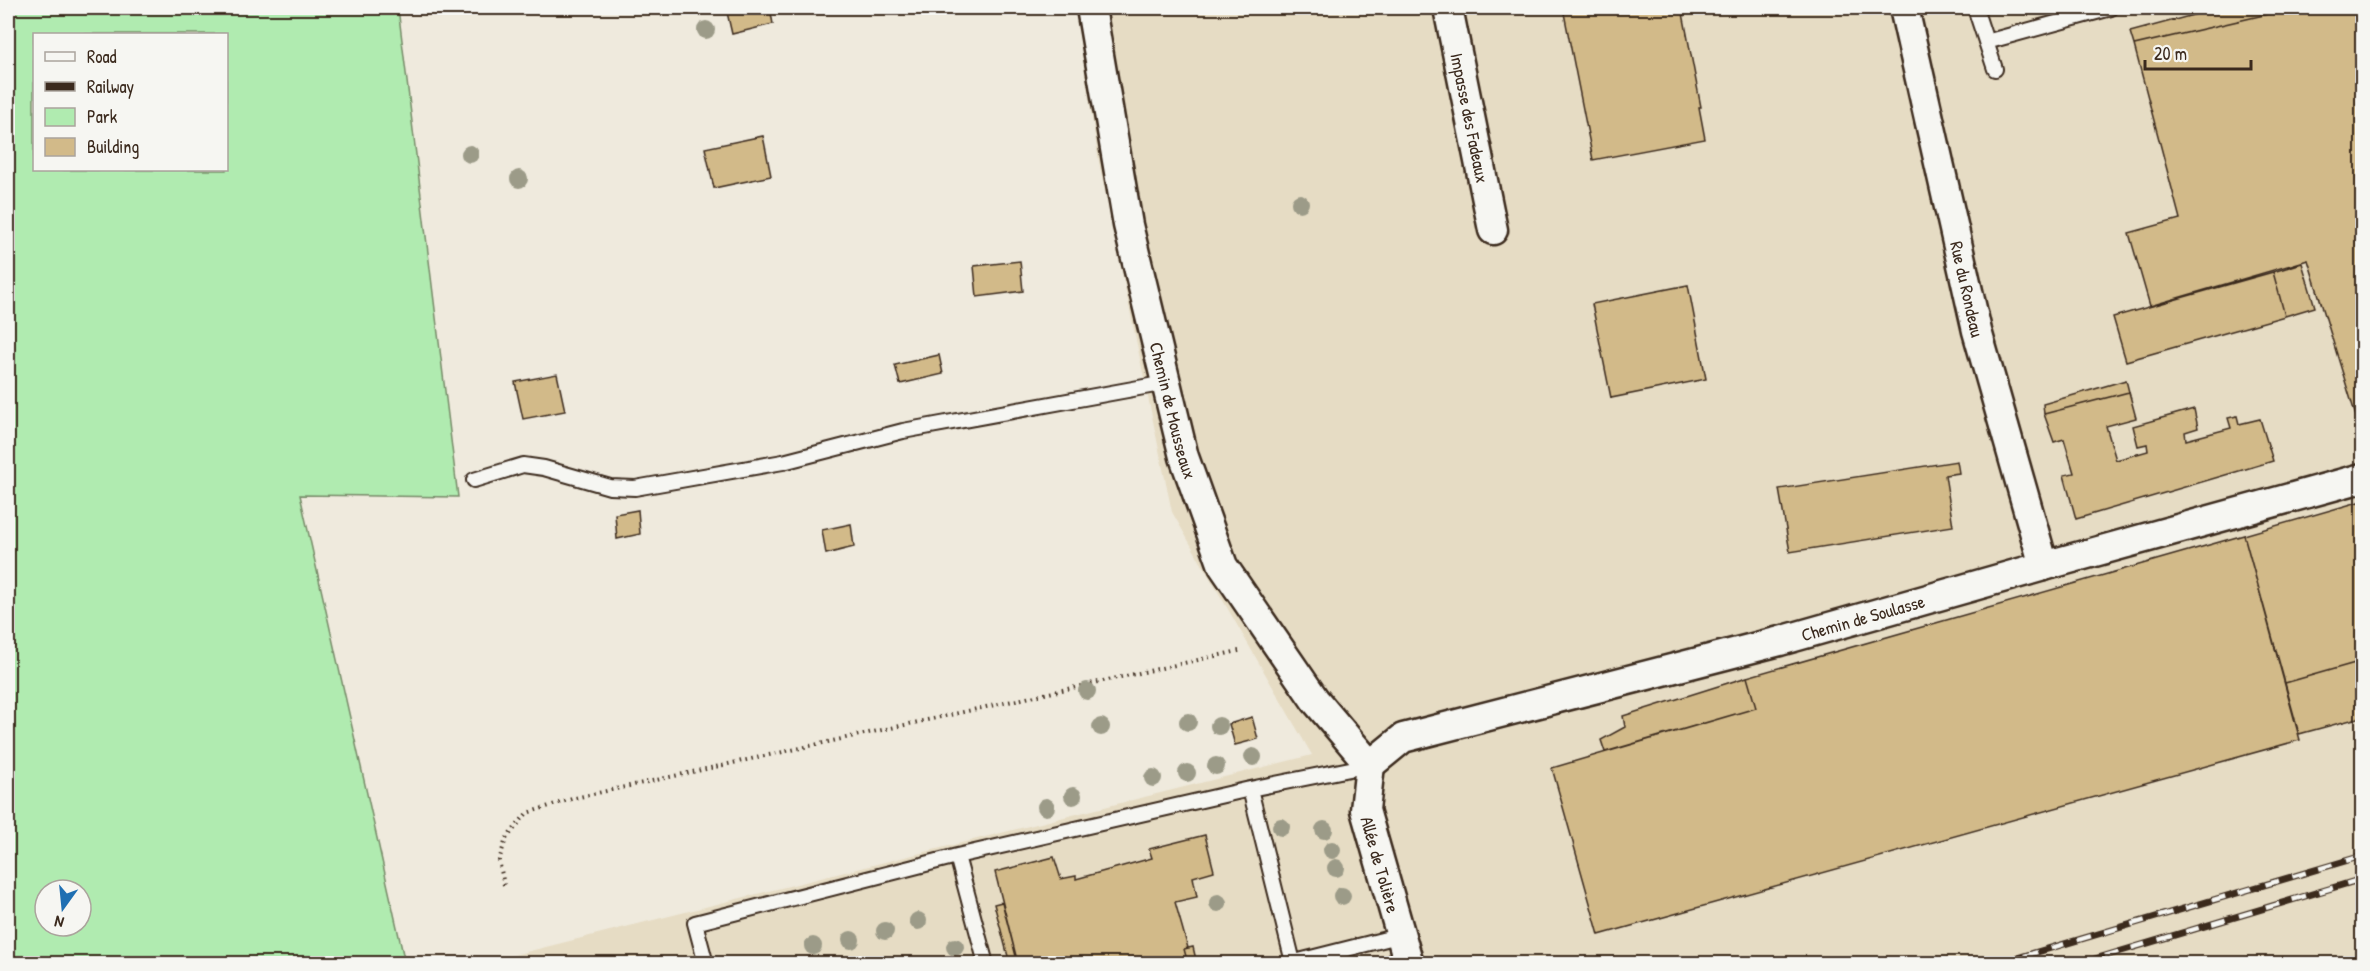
<svg xmlns="http://www.w3.org/2000/svg" width="2370" height="971" viewBox="0 0 2370 971" font-family="'Patrick Hand',sans-serif">
  <rect width="100%" height="100%" fill="#efeadd"/>
  <filter id="ink" filterUnits="userSpaceOnUse"><feTurbulence type="fractalNoise" baseFrequency=".0167" numOctaves="2"/><feDisplacementMap in="SourceGraphic" scale="12" xChannelSelector="R" yChannelSelector="G"/><feConvolveMatrix kernelMatrix="1 2 1 2 8 2 1 2 1" color-interpolation-filters="sRGB"/></filter>
  <g filter="url(#ink)">
    <path fill="#e6dcc4" d="M1075,8H2362V963L478,964L1312,755L1172,512L1099,162Z"/>
    <path fill="#b0ebb0" stroke="#768a67" stroke-width="1.5" fill-rule="evenodd" d="M8,8H398L458,497L300,495L405,963H8ZM34,34H226V170H34ZM45,890H81V926H45Z"/>
    <path fill="#d2ba89" stroke="#3b2a1e" stroke-width="1.5" d="M726,8H770L773,24L732,34Z
      M1563,8H1682L1701,107H1699L1705,139L1593,160Z
      M2056,8H2077L2057,12Z
      M2219,8H2294L2134,45L2130,32Z
      M2294,8H2362V436L2308,260L2150,306L2129,233L2180,219L2134,45Z
      M763,136L771,176L714,188L705,148Z
      M1020,261L1023,291L977,297L974,266Z
      M2302,263L2315,307L2285,316L2273,272Z
      M2273,272L2285,316L2126,361L2113,317Z
      M1688,285L1706,379L1611,398L1592,304Z
      M939,355L943,374L900,384L895,365Z
      M557,374L565,411L523,419L515,382Z
      M2126,380L2129,392L2044,414L2043,404Z
      M2129,392L2136,418L2106,426L2116,460L2148,451L2147,444L2138,446L2133,426L2194,409L2198,428L2185,432L2186,440L2231,428L2228,418L2237,416L2239,424L2260,419L2273,461L2076,519L2064,475L2074,473L2064,439L2054,442L2044,414Z
      M1957,461L1959,473L1945,475L1953,526L1790,552L1779,489Z
      M2362,501V661L2285,683L2244,535Z
      M638,510L640,534L617,539L615,514Z
      M851,524L854,547L826,554L822,530Z
      M2244,535L2300,740L1599,935L1552,768L1756,708L1747,677Z
      M2362,661V717L2299,734L2285,683Z
      M1747,677L1756,708L1605,752L1601,740L1625,727L1623,716Z
      M1252,717L1258,739L1235,745L1229,724Z
      M1205,835L1214,871L1193,877L1197,897L1175,902L1188,948L1184,949L1188,964H1018L995,872L1054,857L1061,879L1076,876V879L1152,858L1149,849Z
      M1002,902L1018,964H1010L994,904Z
      M1193,947L1197,964H1188L1184,949Z"/>
    <g fill="none" stroke-linecap="round" stroke-linejoin="round">
      <g stroke="#3b2a1e" stroke-width="18">
        <path id="service" d="M1975,8L1995,69
          M1986,42L2111,8
          M474,480L523,465L544,468L610,487L635,488L783,462L903,431L1166,383
          M1293,962L1250,789L1370,765
          M706,964L695,923L957,856
          M986,964L957,856L1250,789
          M1287,964L1402,935"/>
      </g>
      <g stroke="#3b2a1e" stroke-width="33">
        <g id="minor">
          <path id="s1" d="M1091,8L1128,225L1184,457L1223,566L1315,700L1370,765"/>
          <path id="s2" d="M1448,8L1493,230"/>
          <path id="s3" d="M1904,8L1977,331L2044,566"/>
          <path id="s4" d="M1370,765L1403,738L1780,641L2044,566L2362,478"/>
          <path id="s5" d="M1370,765L1365,810L1409,964"/>
        </g>
      </g>
      <path stroke="#3b2a1e" stroke-width="4" stroke-dasharray="1.5 4.5" stroke-linecap="butt" d="M504,885L499,860L506,839L527,813L575,798L1243,650"/>
      <use href="#service" stroke="#f6f6f2" stroke-width="14"/>
      <use href="#minor" stroke="#f6f6f2" stroke-width="28"/>
      <g stroke="#3b2a1e" stroke-width="7">
        <path id="rail" d="M1997,964L2362,856
          M2078,964L2362,879"/>
      </g>
      <use href="#rail" stroke="#f6f6f2" stroke-width="4.5" stroke-dasharray="14" stroke-linecap="butt"/>
    </g>
    <g fill="#9c9b88">
      <circle cx="706" cy="30" r="9"/>
      <circle cx="470" cy="154" r="9"/>
      <circle cx="519" cy="179" r="9"/>
      <circle cx="1300" cy="203" r="9"/>
      <circle cx="1087" cy="691" r="9"/>
      <circle cx="1188" cy="722" r="9"/>
      <circle cx="1219" cy="726" r="9"/>
      <circle cx="1101" cy="727" r="9"/>
      <circle cx="1253" cy="757" r="9"/>
      <circle cx="1216" cy="766" r="9"/>
      <circle cx="1187" cy="773" r="9"/>
      <circle cx="1153" cy="778" r="9"/>
      <circle cx="1073" cy="796" r="9"/>
      <circle cx="1046" cy="807" r="9"/>
      <circle cx="1281" cy="827" r="9"/>
      <circle cx="1324" cy="830" r="9"/>
      <circle cx="1332" cy="850" r="9"/>
      <circle cx="1336" cy="868" r="9"/>
      <circle cx="1342" cy="896" r="9"/>
      <circle cx="1218" cy="903" r="9"/>
      <circle cx="918" cy="921" r="9"/>
      <circle cx="885" cy="931" r="9"/>
      <circle cx="851" cy="940" r="9"/>
      <circle cx="813" cy="946" r="9"/>
      <circle cx="955" cy="947" r="9"/>
    </g>
  </g>
  <g text-anchor="middle" dominant-baseline="central" stroke-width="6" stroke-linejoin="round" paint-order="stroke">
    <g font-size="18" fill="#3b2a1e" stroke="#f6f6f2">
      <text stroke="none"><textPath href="#s2" startOffset="112">Impasse des Fadeaux</textPath></text>
      <text stroke="none"><textPath href="#s3" startOffset="288">Rue du Rondeau</textPath></text>
      <text stroke="none"><textPath href="#s1" startOffset="411">Chemin de Mousseaux</textPath></text>
      <text stroke="none"><textPath href="#s4" startOffset="518">Chemin de Soulasse</textPath></text>
      <text stroke="none"><textPath href="#s5" startOffset="102">Allée de Tolière</textPath></text>
    </g>
  </g>
  <rect width="2370" height="971" fill="none" stroke="#f6f6f2" stroke-width="30"/>
  <rect x="15" y="15" width="2340" height="941" fill="none" stroke="#3b2a1e" stroke-width="2" filter="url(#ink)"/>
  <rect x="33" y="33" width="195" height="138" fill="#f6f6f2" stroke="#aba49d" stroke-width="1.5"/>
  <rect x="45" y="52" width="30" height="9" fill="#f6f6f2" stroke="#aba49d" stroke-width="1.5"/>
  <text x="87" y="63" font-size="18" fill="#3b2a1e">Road</text>
  <rect x="45" y="82" width="30" height="9" fill="#3b2a1e" stroke="#aba49d" stroke-width="1.5"/>
  <text x="87" y="93" font-size="18" fill="#3b2a1e">Railway</text>
  <rect x="45" y="108" width="30" height="18" fill="#b0ebb0" stroke="#aba49d" stroke-width="1.5"/>
  <text x="87" y="123" font-size="18" fill="#3b2a1e">Park</text>
  <rect x="45" y="138" width="30" height="18" fill="#d2ba89" stroke="#aba49d" stroke-width="1.5"/>
  <text x="87" y="153" font-size="18" fill="#3b2a1e">Building</text>
  <g transform="translate(63 908) rotate(195)"><circle r="28" fill="#f6f6f2" stroke="#aba49d" stroke-width="1.5"/>
  <path d="M0-4.5L10 22L0 15L-10 22Z" fill="#1f6fb2"/>
  <text y="-9" font-size="16" font-weight="bold" text-anchor="middle" fill="#3b2a1e">N</text>
  </g>
  <path d="M2145 60v9h106v-9" fill="none" stroke="#3b2a1e" stroke-width="3"/>
  <text x="2154" y="60" font-size="18" fill="#3b2a1e" stroke="#f6f6f2" stroke-width="4.5" paint-order="stroke">20 m</text>
</svg>
